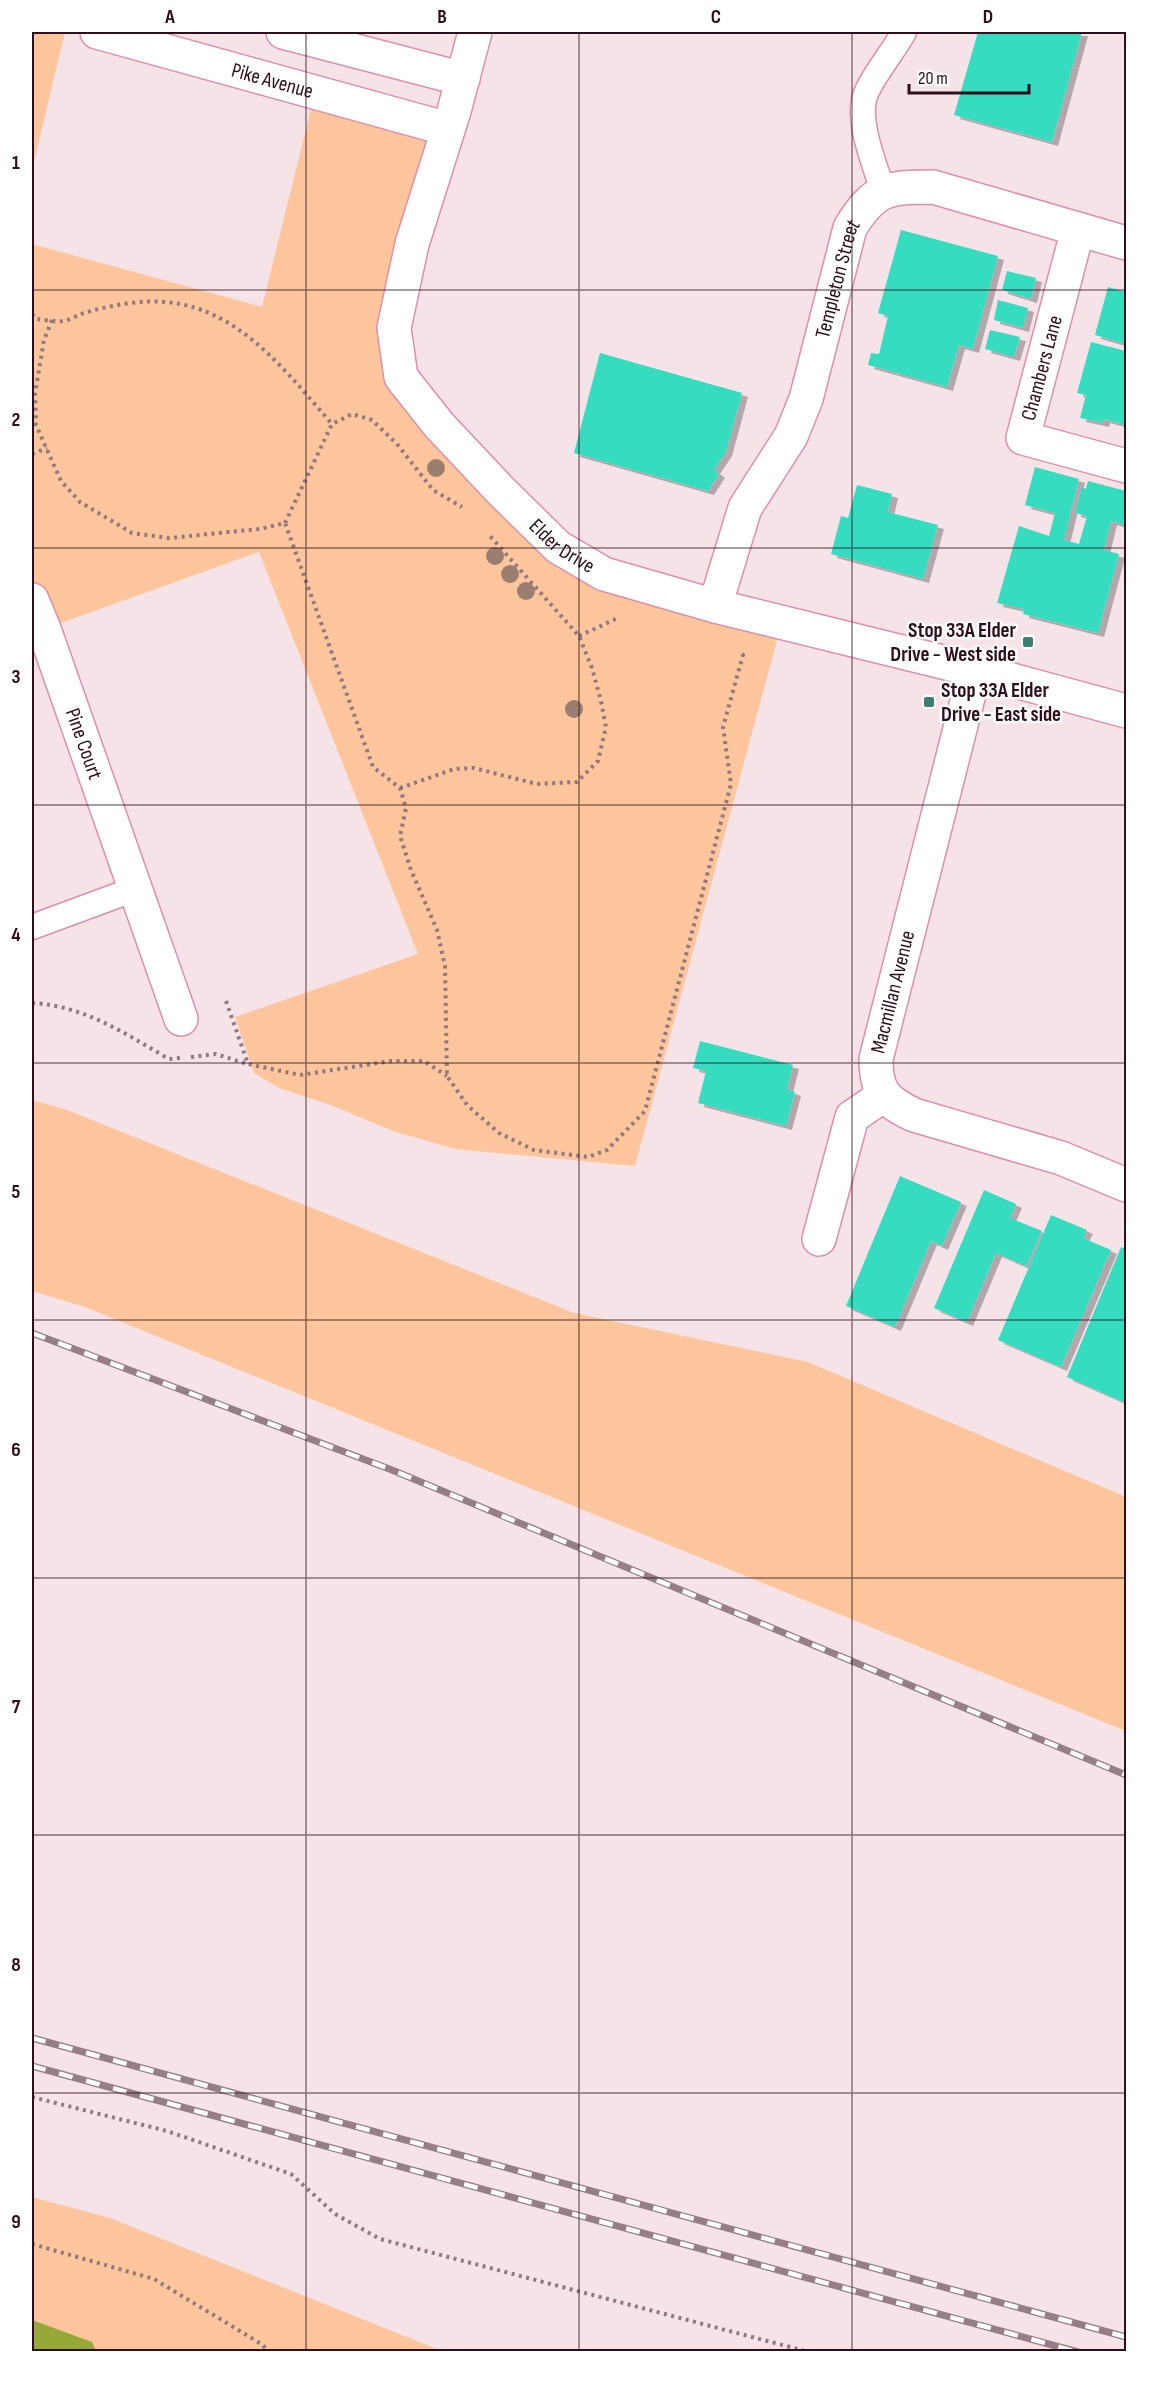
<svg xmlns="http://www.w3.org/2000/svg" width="1158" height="2383" viewBox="0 0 1158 2383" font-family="'Sofia Sans Condensed',sans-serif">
  <defs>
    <filter id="shadow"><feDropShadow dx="6" dy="4" stdDeviation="0" flood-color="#0004"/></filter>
  </defs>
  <rect width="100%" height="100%" fill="#f5e3e8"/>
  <path fill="#fdc59b" d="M32,32H65L32,170Z
    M315,93L448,129L401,377L558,547L782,622L635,1166L455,1149L393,1131L333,1106L279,1088L254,1073L235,1017L418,954L259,552L44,629L32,600V244L262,307Z
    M32,1100L67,1110L574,1313L808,1362L1126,1497V1731L85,1307L32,1291Z
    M32,2197L110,2218L442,2351H32Z"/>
  <path fill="#96a838" d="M32,2320L92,2342L96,2351H32Z"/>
  <path fill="#35dcc0" filter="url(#shadow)" d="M978,32H1082L1052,142L954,115Z
    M901,230L998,256L973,349L959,345L947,387L868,365L871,353L879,354L888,316L878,313Z
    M1007,271L1036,278L1031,299L1002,290Z
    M1108,287L1126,292V344L1095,335Z
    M998,300L1028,308L1023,328L994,320Z
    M990,330L1020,337L1014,357L985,349Z
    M1091,342L1126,351V425L1104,419L1103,423L1080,418L1086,395L1077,393Z
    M600,353L742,393L726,452L714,470L719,474L708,491L574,453Z
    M1035,467L1079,479L1064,540L1079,544L1087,516L1075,513L1082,487L1086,489L1088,481L1126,491V516L1124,525L1111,521L1104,550L1119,554L1098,633L1023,614L1024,609L997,603L1019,526L1049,536L1055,513L1025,505Z
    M857,485L892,494L888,512L938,525L923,579L831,554L841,516L848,518Z
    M700,1041L793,1065L787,1089L795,1092L786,1126L698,1103L706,1071L693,1068Z
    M900,1176L961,1202L942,1246L931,1241L895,1327L846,1306Z
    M984,1190L1016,1204L1010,1218L1042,1231L1026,1266L996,1253L967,1322L934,1308Z
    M1051,1215L1087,1230L1083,1238L1111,1250L1061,1367L998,1340Z
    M1121,1247L1126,1249V1403L1067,1377Z"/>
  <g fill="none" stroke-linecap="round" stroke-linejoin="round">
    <g stroke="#e08eaa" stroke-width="27">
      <path id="service" d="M883,191C875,165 854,117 867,91C877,70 893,52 904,32
        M32,927L135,889"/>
    </g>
    <g stroke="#e08eaa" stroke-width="36">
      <g id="minor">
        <path id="s1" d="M97,32L448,129"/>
        <path d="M283,32L463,79"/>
        <path id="s2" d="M475,32L454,111L412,244L394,328L401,377L439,425L500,490L558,547L604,574L715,606L975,670L1126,711"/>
        <path d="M1078,229L1023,438L1126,466"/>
        <path id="s3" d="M32,600L44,629L181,1019"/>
        <path id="s4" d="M715,606L745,508L791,436L806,399L850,228C874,188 888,187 933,187L1126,243"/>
        <path d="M975,670L876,1059C876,1092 885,1101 914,1115L1061,1158L1126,1185"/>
        <path d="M819,1239L852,1117L884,1095"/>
      </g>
    </g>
    <path stroke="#907780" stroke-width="4" stroke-dasharray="3 4.5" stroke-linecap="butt" d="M32,314L37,319C45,320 56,322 64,321C70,320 76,316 81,314C97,309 114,305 131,303C225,290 277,361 332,424
      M52,320L44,340L35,394L36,425L61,481L80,502L132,533L169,538L260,529L285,523L373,767L400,788L406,808L400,836L411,870L437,930L445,966L447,1076L467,1105L499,1133L534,1150L588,1157L607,1150L645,1111L731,784L723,727L743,655L740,654
      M32,454L47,448
      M285,523L332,424L352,414L372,420L397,444L433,490L462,507
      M579,636L618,618
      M400,788L454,769L474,768L537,784L577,782L598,761L606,727L601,701L592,668L579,636L490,536
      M226,1001L248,1064L300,1075L391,1061H424L447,1076
      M32,1003C85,1006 124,1033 169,1059L180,1058
      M191,1057L216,1054L247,1064
      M32,2097L167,2131L291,2174L335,2214L380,2239L809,2352
      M32,2244L154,2279L263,2345L268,2352"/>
    <use href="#service" stroke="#fff" stroke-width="24"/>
    <use href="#minor" stroke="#fff" stroke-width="33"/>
    <g stroke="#967e87" stroke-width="7">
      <path id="rail" d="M32,1333L392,1470L1126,1775
        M32,2038L1126,2337
        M32,2066L1078,2352"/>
    </g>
    <use href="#rail" stroke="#fff" stroke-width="4.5" stroke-dasharray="14" stroke-linecap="butt"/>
  </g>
  <g fill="#9a7e70">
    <circle cx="436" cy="468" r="9"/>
    <circle cx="495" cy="556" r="9"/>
    <circle cx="510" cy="574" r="9"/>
    <circle cx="526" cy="591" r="9"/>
    <circle cx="574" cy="709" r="9"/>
  </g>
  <path fill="none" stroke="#2e0f1b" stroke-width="1.5" stroke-opacity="0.55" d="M306,32V2352M579,32V2352M852,32V2352M32,290H1126M32,548H1126M32,805H1126M32,1063H1126M32,1320H1126M32,1578H1126M32,1835H1126M32,2093H1126"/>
  <g fill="#3c7f72" stroke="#fff" stroke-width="2">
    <rect x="1022" y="636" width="12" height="12" rx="3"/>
    <rect x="923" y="696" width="12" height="12" rx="3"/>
  </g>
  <g text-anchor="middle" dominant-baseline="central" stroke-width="5" stroke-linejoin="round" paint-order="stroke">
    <g font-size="21" fill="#2e0f1b" stroke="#fff">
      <text stroke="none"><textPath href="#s1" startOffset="182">Pike Avenue</textPath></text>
      <text stroke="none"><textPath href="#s4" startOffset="352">Templeton Street</textPath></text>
      <text transform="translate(1042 368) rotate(-75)">Chambers Lane</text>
      <text stroke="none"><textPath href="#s2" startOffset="591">Elder Drive</textPath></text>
      <text stroke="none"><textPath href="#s3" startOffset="153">Pine Court</textPath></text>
      <text transform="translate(893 992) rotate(-76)">Macmillan Avenue</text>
    </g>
    <g font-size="21" font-weight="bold" fill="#2e0f1b" stroke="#fff" text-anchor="end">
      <text x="1016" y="630">Stop 33A Elder<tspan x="1016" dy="24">Drive - West side</tspan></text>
      <text x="941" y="690" text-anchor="start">Stop 33A Elder<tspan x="941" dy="24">Drive - East side</tspan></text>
    </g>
  </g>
  <rect width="1158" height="2383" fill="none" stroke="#ffffff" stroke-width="66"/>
  <path d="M909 84v9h120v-9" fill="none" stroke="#2e0f1b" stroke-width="3"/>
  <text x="918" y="84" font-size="18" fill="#2e0f1b" stroke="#ffffff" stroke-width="4.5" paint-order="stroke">20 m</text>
  <rect x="33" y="33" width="1092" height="2317" fill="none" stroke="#2e0f1b" stroke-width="2"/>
  <g font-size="20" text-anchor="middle" font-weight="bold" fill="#2e0f1b">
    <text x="170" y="23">A</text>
    <text x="442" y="23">B</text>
    <text x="716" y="23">C</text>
    <text x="988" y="23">D</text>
    <text x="16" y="169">1</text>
    <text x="16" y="426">2</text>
    <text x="16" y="683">3</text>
    <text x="16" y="941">4</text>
    <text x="16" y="1198">5</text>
    <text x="16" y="1456">6</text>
    <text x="16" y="1713">7</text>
    <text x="16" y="1971">8</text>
    <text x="16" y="2228">9</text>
  </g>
</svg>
